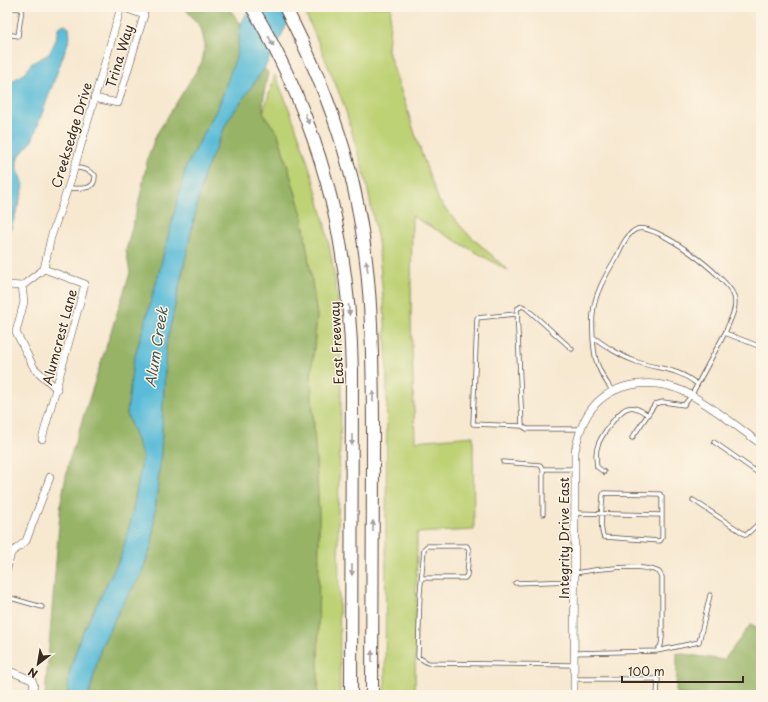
<svg xmlns="http://www.w3.org/2000/svg" width="768" height="702" viewBox="0 0 768 702" font-family="'Playpen Sans',sans-serif">
  <rect width="100%" height="100%" fill="#fcf5e5"/>
  <filter id="ink" filterUnits="userSpaceOnUse"><feTurbulence type="fractalNoise" baseFrequency=".025" numOctaves="2"/><feDisplacementMap in="SourceGraphic" scale="8" xChannelSelector="R" yChannelSelector="G"/><feConvolveMatrix kernelMatrix="1 2 1 2 8 2 1 2 1" color-interpolation-filters="sRGB"/></filter>
  <filter id="wash" filterUnits="userSpaceOnUse"><feTurbulence type="fractalNoise" baseFrequency=".012" numOctaves="4" result="noise"/><feDisplacementMap in="SourceGraphic" scale="16" xChannelSelector="R" yChannelSelector="G"/><feGaussianBlur stdDeviation="0.9" result="paint"/><feColorMatrix in="noise" values="0 0 0 0 0 0 0 0 0 0 0 0 0 0 0 0 0 1.4 0 .05"/><feComposite in="paint" operator="in"/></filter>
  <g filter="url(#wash)">
    <rect width="100%" height="100%" fill="#f7e8d0"/>
    <path fill="#bdd174" stroke="#7c7e49" d="M308,7H391L388,51L422,155L439,201L465,231L509,271L412,216L411,316L415,441L473,436L474,530L417,533L415,695H385L387,384L385,321L378,241L366,181L344,105L319,44L304,10Z
      M275,75C315,167 341,265 341,366C342,422 338,478 338,534C339,588 340,641 340,695H318L319,513L311,378L317,316L302,215L278,134L263,113Z"/>
    <path fill="#96b366" stroke="#686e42" d="M184,7H228L241,24L237,54L219,105L186,167L157,280L133,363L127,414L143,456L131,521L121,556L80,638L69,674L68,695H45L61,501L69,461L130,273L126,250L138,206L148,157L156,135L202,62L205,45L201,28Z
      M264,69L268,72L264,93L263,113L278,134L302,215L317,316L311,378L319,513L318,695H89L101,647L123,603L141,575L152,544L161,452L166,346L204,174L228,120Z
      M751,624L761,630V695H676L677,653L724,660Z"/>
    <path fill="#5abcd8" stroke="#4a737b" d="M250,7H296L264,69L228,120L204,174L166,346L161,452L152,544L141,575L123,603L101,647L89,695H68L69,674L80,638L121,556L131,521L143,456L127,414L133,363L157,280L186,167L219,105L237,54L241,24Z
      M64,24L69,28L70,37L32,141L19,156L17,161V169L23,182V190L11,229L7,233V89L11,82L25,73L32,63L49,54L56,40L58,28Z"/>
  </g>
  <g filter="url(#ink)">
    <g fill="none" stroke-linecap="round" stroke-linejoin="round">
      <g stroke="#574639" stroke-width="5">
        <path id="service" d="M7,7L22,9L18,36L7,34
          M68,188C79,188 96,192 95,175L87,170L75,167
          M516,314L477,318L473,424L522,426
          M593,337C607,347 620,356 637,362C660,370 676,367 697,384
          M572,349L526,308L522,306L517,309L522,426L527,429H581
          M613,392C608,384 602,376 599,368C594,359 594,348 593,339C593,331 592,322 593,314C594,294 607,273 617,256C621,248 627,233 637,229C657,223 728,277 734,296C738,308 729,322 725,333L761,347
          M632,438L655,404L663,402L684,405L691,396L725,333
          M714,442L761,475
          M503,462L540,465L543,469
          M604,472L597,467C596,459 595,452 598,445C601,436 619,410 628,408C635,406 642,411 648,415
          M693,500L746,535L757,525L761,524
          M575,513L662,515V538L660,541L604,537C599,530 602,505 603,495L604,493L660,494L662,497V515
          M543,514V469H575
          M421,578H465L467,575L469,550L467,546H427L424,549L420,594L418,657L428,663L574,665
          M515,583L574,581
          M7,597L42,607
          M657,651L699,642L710,595
          M574,653L657,651L661,645L662,638V577L659,572C641,563 595,569 575,573
          M574,679H658L657,695"/>
      </g>
      <g stroke="#574639" stroke-width="8">
        <path id="minor" d="M94,98L118,103L144,15L122,7
          M44,269L51,237L72,176L121,7
          M7,285L22,286L44,269
          M22,286L24,302L16,332L34,368L57,389
          M42,439L85,284L44,269
          M7,545L11,553L7,569
          M11,553L26,541L50,477
          M7,670L32,680L34,685L31,695
          M574,695L575,451C578,438 581,425 588,414C608,382 650,377 683,391C707,402 739,428 761,444"/>
      </g>
      <g stroke="#574639" stroke-width="14">
        <path id="motorway" d="M252,7C321,125 349,235 352,371L351,695
          M285,7C309,53 329,100 344,150C374,249 373,353 373,455C373,535 372,615 372,695"/>
      </g>
      <use href="#service" stroke="#fff" stroke-width="3.5"/>
      <use href="#minor" stroke="#fff" stroke-width="7"/>
      <use href="#motorway" stroke="#fff" stroke-width="12"/>
    </g>
    <defs><path id="oneway-solid" d="M-6-.8H1V-3.2L6.5 0L1 3.2V.8H-6Z"/></defs>
    <g fill="#a79f9a">
      <use href="#oneway-solid" transform="translate(271 41) rotate(61)"/>
      <use href="#oneway-solid" transform="translate(307 119) rotate(69)"/>
      <use href="#oneway-solid" transform="translate(367 266) rotate(-98)"/>
      <use href="#oneway-solid" transform="translate(349 310) rotate(85)"/>
      <use href="#oneway-solid" transform="translate(373 396) rotate(-90)"/>
      <use href="#oneway-solid" transform="translate(352 440) rotate(90)"/>
      <use href="#oneway-solid" transform="translate(373 526) rotate(-90)"/>
      <use href="#oneway-solid" transform="translate(352 570) rotate(90)"/>
      <use href="#oneway-solid" transform="translate(372 656) rotate(-90)"/>
    </g>
  </g>
  <g text-anchor="middle" dominant-baseline="central" stroke-width="3" stroke-linejoin="round" paint-order="stroke">
    <g font-size="13" fill="#3b2a1e" stroke="#fcf5e5">
      <text transform="translate(119 56) rotate(-73)">Trina Way</text>
      <text transform="translate(71 135) rotate(-73)">Creeksedge Drive</text>
      <text transform="translate(59 337) rotate(-75)">Alumcrest Lane</text>
      <text transform="translate(336 343) rotate(-93)">East Freeway</text>
      <text transform="translate(563 538) rotate(-90)">Integrity Drive East</text>
    </g>
    <g font-size="14" font-style="italic" fill="#445656" stroke="#fcf5e5">
      <text transform="translate(156 347) rotate(-81)">Alum Creek</text>
    </g>
  </g>
  <rect width="768" height="702" fill="none" stroke="#fcf5e5" stroke-width="24"/>
  <g transform="translate(38 664) rotate(211)" stroke="#fcf5e5" stroke-width="3" paint-order="stroke">
  <path d="M0-3L7 15L0 10L-7 15Z" fill="#3b2a1e"/>
  <text y="-6" font-size="11" font-weight="bold" text-anchor="middle" fill="#3b2a1e">N</text>
  </g>
  <path d="M622 676v6h121v-6" fill="none" stroke="#3b2a1e" stroke-width="2"/>
  <text x="628" y="676" font-size="12" fill="#3b2a1e" stroke="#fcf5e5" stroke-width="3" paint-order="stroke">100 m</text>
</svg>
